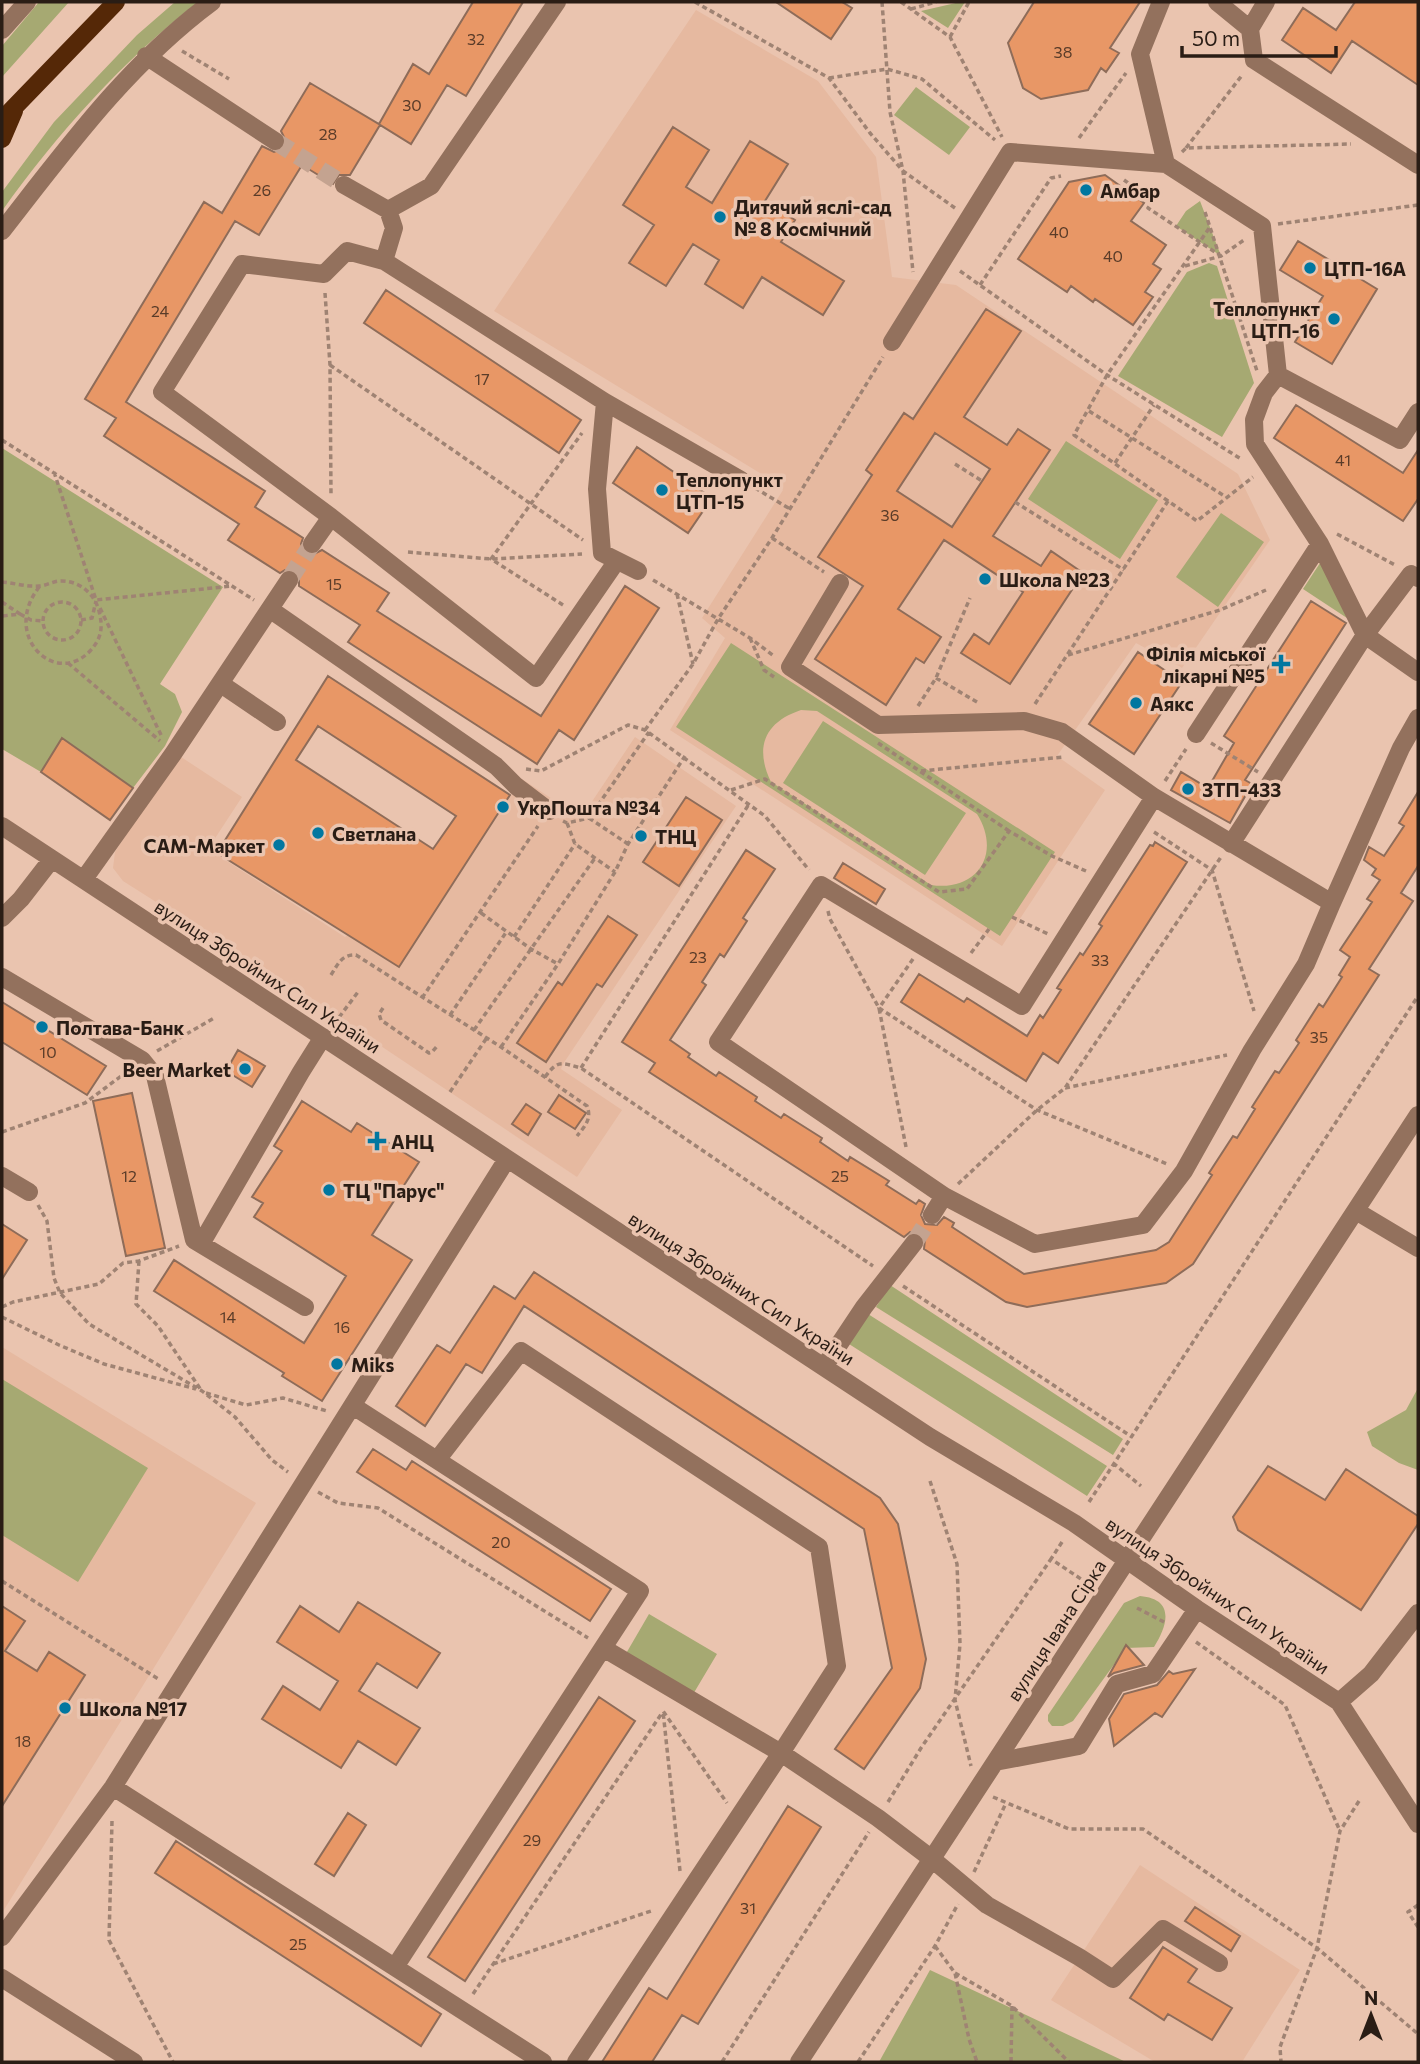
<svg xmlns="http://www.w3.org/2000/svg" width="1420" height="2064" viewBox="0 0 1420 2064" font-family="Commissioner,sans-serif">
  <rect width="100%" height="100%" fill="#eac4af"/>
  <path fill="#e6b9a0" d="M696,10L818,81L876,157L892,277L956,285L1238,474L1270,540L1182,668L1136,643L1057,756L1105,790L1002,946L670,730L725,638L702,618L783,490L768,478L494,311Z
    M635,737L736,806L563,1064L561,1069L622,1110L577,1177L339,1018L123,881L113,868L115,852L178,755L242,797L208,849L345,937L348,935L399,967L522,779L581,818Z
    M2,1347L256,1503L2,1913Z
    M1140,1865L1300,1970L1242,2062H1155L1051,2000Z"/>
  <path fill="#a6a972" fill-rule="evenodd" d="M39,2H69L2,77V46Z
    M175,2H198C123,60 57,134 2,211V192L54,122L137,35Z
    M960,2H965L948,28L921,11Z
    M916,87L970,127L949,155L894,115Z
    M1200,201L1221,256L1176,226L1186,211Z
    M1209,263L1217,266L1254,383L1222,437L1118,376L1187,272Z
    M1066,441L1158,500L1120,559L1028,499Z
    M2,448L223,587L160,684L175,694L182,712L165,746L133,788L63,739L41,772L2,749Z
    M1221,513L1264,542L1218,607L1176,577Z
    M1322,560L1347,618L1303,589Z
    M731,643L1055,852L1000,936L676,727ZM801,710L817,711L977,814C1002,854 977,892 931,885L771,782C754,747 765,722 801,710Z
    M823,721L966,813L925,875L783,783Z
    M890,1285L1123,1439L1113,1455L876,1307Z
    M868,1314L1107,1466L1087,1496L849,1344Z
    M2,1379L148,1468L78,1582L2,1535Z
    M1418,1388V1470L1399,1463L1372,1446L1367,1432L1406,1410Z
    M1140,1596C1175,1599 1168,1625 1154,1647L1126,1648L1073,1721L1063,1726H1052L1048,1721V1715L1124,1603Z
    M649,1614L717,1654L692,1696L624,1657Z
    M930,1970L1126,2062H879Z"/>
  <path fill="#e89766" stroke="#8e6c59" stroke-width="2" fill-rule="evenodd" d="M473,2H523L466,96L447,85L411,144L380,125L350,175H339L333,184L302,165L259,235L235,221L126,402L265,491L255,507L303,538L301,544L305,553L312,555L322,550L389,593L377,611L541,716L625,586L659,608L574,740L559,730L537,764L348,642L360,625L299,586V576L295,570H285L280,573L228,540L239,524L104,436L116,418L85,399L204,202L222,213L262,146L274,152L284,148L286,141L281,131L310,83L379,124L413,64L429,74Z
    M776,2H842L852,8L831,39Z
    M1034,2H1140L1110,48L1119,53L1106,72L1101,68L1088,90L1041,99L1023,88L1008,43Z
    M1355,2H1418V85L1352,41L1331,73L1282,40L1303,8L1336,30Z
    M673,127L709,150L686,187L712,203L750,141L788,164L765,201L795,220L781,242L844,281L823,315L762,277L743,308L705,284L719,260L693,244L666,286L629,263L654,225L623,205Z
    M1105,175L1144,203L1131,221L1166,245L1153,264L1161,269L1145,292L1153,297L1133,325L1095,299L1093,302L1071,286L1067,292L1018,259L1069,182Z
    M1298,241L1377,289L1332,364L1295,342L1323,296L1280,270Z
    M386,290L581,420L559,453L364,323Z
    M986,309L1021,331L964,417L1007,445L1018,429L1050,450L993,536L1041,566L1051,551L1083,573L1010,684L961,653L974,634L989,644L1023,592L944,540L898,609L941,637L924,663L916,658L886,705L815,659L863,586L818,557L872,475L866,470L904,413L913,419ZM935,433L990,469L952,527L897,491Z
    M1296,405L1403,473L1418,450V499L1403,521L1274,438Z
    M637,447L712,498L688,533L613,483Z
    M1311,601L1346,623L1245,780L1252,784L1230,823L1171,790L1181,772L1208,788L1234,743L1224,736Z
    M1138,652L1182,682L1134,754L1089,724Z
    M328,676L510,795L399,967L217,853ZM318,726L456,816L433,849L296,760Z
    M62,738L133,788L110,820L41,772Z
    M1418,792V866L1401,893L1413,901L1369,969L1379,975L1193,1264L1166,1283L1027,1307L1006,1302L924,1249L925,1239L920,1234L910,1232L904,1237L649,1072L655,1063L622,1042L746,850L775,869L743,918L747,921L724,957L720,954L702,982L706,985L670,1040L690,1054L688,1057L716,1076L719,1072L757,1097L755,1101L781,1118L784,1114L822,1138L820,1142L848,1161L850,1157L889,1181L886,1185L916,1204L919,1200L925,1204L921,1215L925,1224L937,1225L944,1217L954,1223L952,1227L1024,1274L1156,1250L1169,1242L1212,1175L1209,1173L1233,1136L1237,1138L1255,1109L1252,1107L1275,1071L1279,1073L1299,1043L1296,1040L1319,1004L1323,1007L1342,977L1339,975L1350,957L1340,950L1372,902L1367,899L1380,880L1372,875L1376,869L1364,860L1369,847L1384,856L1404,826L1399,823Z
    M686,797L722,820L679,886L643,862Z
    M1155,842L1187,862L1058,1063L1043,1053L1026,1081L901,1002L919,974L964,1002L967,998L1027,1036L1040,1015L1043,1018L1061,990L1057,988L1080,953L1083,955L1102,926L1099,924L1150,845L1153,846Z
    M843,863L885,889L876,904L834,878Z
    M608,916L637,935L602,987L597,984L546,1062L517,1043L558,982L562,985Z
    M2,1002L106,1066L87,1095L2,1042Z
    M238,1050L265,1066L252,1087L226,1071Z
    M132,1093L165,1248L126,1256L93,1101Z
    M559,1095L586,1113L575,1129L548,1112Z
    M302,1101L351,1132L357,1123L419,1162L372,1235L412,1260L322,1401L282,1376L284,1373L154,1291L174,1260L304,1343L346,1276L254,1217L263,1203L252,1197L282,1151L274,1146Z
    M526,1104L541,1114L528,1135L512,1124Z
    M2,1224L27,1240L2,1279Z
    M534,1272L880,1498L898,1524L926,1659L920,1688L864,1769L835,1749L892,1668L864,1529L524,1306L482,1373L466,1364L425,1426L396,1406L437,1345L450,1353L494,1286L515,1299Z
    M373,1449L406,1470L412,1461L611,1589L590,1621L357,1472Z
    M1268,1466L1325,1500L1346,1469L1418,1516V1524L1361,1610L1238,1530L1233,1517Z
    M358,1602L440,1653L417,1688L377,1663L359,1691L420,1728L396,1765L358,1741L341,1768L262,1719L283,1686L320,1710L338,1681L277,1642L300,1606L339,1632Z
    M2,1606L25,1621L5,1651L37,1671L49,1652L85,1675L2,1806Z
    M1126,1645L1144,1665L1114,1673L1108,1677Z
    M1195,1669L1162,1717L1155,1713L1114,1746L1109,1719L1124,1694L1157,1685L1169,1671L1173,1674Z
    M599,1697L635,1721L465,1981L428,1957Z
    M788,1806L821,1827L698,2024L682,2015L652,2062H602L649,1988L667,1999Z
    M348,1813L366,1825L334,1876L315,1864Z
    M176,1841L441,2014L421,2046L155,1873Z
    M1195,1907L1240,1936L1231,1951L1185,1921Z
    M1163,1947L1197,1969L1188,1982L1232,2008L1212,2040L1168,2014L1164,2020L1130,1998Z"/>
  <g fill="none" stroke-linecap="round" stroke-linejoin="round">
    <path stroke="#c4a390" stroke-width="18" stroke-dasharray="18 9" stroke-linecap="butt" d="M275,141L344,185
      M289,580L312,544
      M914,1243L932,1215"/>
    <path stroke="#9f8373" stroke-width="3.5" stroke-dasharray="5 3.5" stroke-linecap="butt" d="M695,2L829,78L870,133L903,171L913,272
      M882,2L890,112L903,171L955,208
      M901,2L950,37L1002,137
      M911,9L936,2
      M950,37L969,2
      M182,51L229,79
      M829,78L887,69L922,79L995,140
      M1079,138L1126,73
      M1186,148L1243,74
      M1182,152L1186,148L1351,144
      M1124,180L1153,201L1148,208L1221,256
      M1205,212L1257,371
      M1278,224L1418,205
      M1185,266L1221,256L1244,240
      M960,271L1107,375L1241,459
      M980,285L1051,178L1061,176
      M325,293L330,365L331,495
      M330,365L583,540
      M1089,411L1226,497
      M2,440L254,600
      M1115,463L1154,405
      M955,464L982,481
      M54,472L96,600L232,586
      M755,488L790,509
      M1168,501L1074,435L1107,375L1210,227
      M1015,502L1124,570
      M1337,534L1395,565
      M772,538L824,572
      M408,552L491,559L582,554
      M653,580L750,638L774,656
      M2,582C14,583 27,587 39,586C46,586 53,581 60,581C79,580 95,594 99,611C103,627 102,638 90,651C55,688 0,635 40,586
      M677,594L693,664
      M2,602L20,614L2,616
      M43 621a19 19 0 1 1 38 0a19 19 0 1 1-38 0Z
      M563,605L491,559L582,433
      M100,608L162,737
      M20,614L31,620L43,621
      M81,620L92,618L96,601
      M750,638L764,670L774,677
      M1068,655L1220,610L1266,590
      M68,663L160,741
      M936,678L977,702
      M1035,704L1168,501L1197,521L1253,477
      M918,706L936,678L970,598
      M645,730L693,664L718,619L772,538L883,357
      M878,743L1009,831
      M1211,743L1258,772
      M526,769L541,771L628,725L645,730L765,816L809,870
      M921,771L1063,757
      M1165,781L1186,749
      M731,790L765,779L939,892L967,889L1009,831L1052,856L1086,871
      M589,818L628,844
      M563,821L567,823L589,818L649,732
      M567,823L575,844L615,872
      M1154,832L1212,870L1254,1011
      M828,911L830,919L879,1008L906,1147
      M481,913L531,949L558,964
      M1012,917L1048,934
      M514,937L575,844
      M971,953L989,929
      M913,959L879,1008L1037,1110L1167,1164
      M331,975C338,964 342,954 356,955L501,1047L587,1106C592,1119 585,1126 577,1136
      M422,998L538,826
      M383,1008L379,1014L381,1020L429,1053L432,1052L438,1045
      M450,1015L507,931
      M334,1024L358,992
      M474,1030L595,858
      M501,1047L558,964L615,872L628,844L685,756
      M157,1051L214,1018
      M581,1068L749,804
      M545,1077C558,1059 562,1063 581,1068L873,1266
      M1065,1088L1227,1055
      M450,1092L486,1039
      M2,1132L85,1103L128,1071
      M958,1184L1037,1110L1065,1088L1221,857
      M38,1205L47,1221L54,1278L60,1293L89,1324L202,1391L235,1417L272,1460L288,1472
      M139,1261L136,1304L158,1326L201,1390
      M903,1286L1132,1437
      M2,1307L13,1302L99,1284L123,1263L139,1261L179,1246
      M2,1317L59,1345L104,1364L196,1389
      M206,1393L246,1405L283,1398L327,1411
      M1113,1463L1141,1486
      M930,1481L957,1564L960,1644L955,1700L971,1766
      M318,1492L338,1503L378,1508L588,1638
      M1089,1502L1418,996
      M1062,1542L1051,1559L1081,1579
      M2,1581L160,1680
      M1137,1608L1166,1623
      M1196,1642L1285,1705L1340,1831
      M993,1797L1069,1829H1143L1317,1948L1280,2047L1281,2062
      M1359,1801L1340,1831L1317,1948L1418,2034
      M888,1802L921,1748L1051,1559
      M112,1821L109,1940L173,2062
      M680,1871L663,1711L727,1803
      M974,1872L1006,1803
      M1418,1905L1408,1912L1418,1927
      M935,1946L955,1973L969,2039L977,2062
      M493,1964L654,1910
      M955,1973L1012,2006L1069,2062
      M473,1994L662,1713
      M722,2062L869,1832
      M858,2062L935,1946L958,1904
      M1011,2062L1012,2006"/>
    <path stroke="#93715d" stroke-width="18" d="M1161,2L1140,54L1166,164L1262,226L1278,375L1264,393L1254,420L1255,444L1320,544L1365,635L1418,672
      M1217,2L1250,29
      M1266,2L1250,29L1254,60L1418,165
      M2,30L27,2
      M146,56L275,141
      M344,185L388,210L394,228L384,261L347,251L324,274L242,264L162,392L331,517L536,678L616,562
      M388,210L431,186L557,2
      M2,231C66,149 127,65 212,2
      M384,261L605,402L741,480
      M892,342L1010,152L1166,164
      M1278,375L1400,440L1418,412
      M605,402L597,489L602,553L638,571
      M312,544L331,517
      M840,583L790,667L878,725L1024,721L1062,732L1154,797L1332,903L1401,748L1418,718
      M271,610L496,766L516,786L549,811
      M221,684L277,722
      M1196,734L1320,544
      M1154,797L1022,1006L821,885L718,1042L944,1196L1035,1244L1143,1225L1184,1171L1252,1050L1306,964L1332,903
      M2,826L930,1437L1074,1523L1197,1609L1339,1702L1418,1824
      M1231,844L1365,635L1411,574L1418,578
      M84,879L173,754L289,580
      M2,918L21,899L52,859
      M2,977L142,1060L155,1076L194,1240L305,1307
      M2,1176L29,1192
      M1356,1211L1418,1248
      M932,1215L944,1196
      M201,1244L301,1072L323,1037
      M824,1367L864,1307L914,1243
      M353,1406L640,1591L395,1967
      M437,1460L521,1351L819,1547L837,1666L781,1753L603,1648
      M1339,1702L1371,1674L1418,1613
      M995,1762L1079,1746L1117,1684L1153,1674L1197,1609
      M113,1787L543,2062
      M2,1937L113,1787L507,1159
      M2,1978L134,2062
      M576,2062L781,1753L878,1818L932,1859L987,1905L1079,1957L1113,1979L1163,1929L1219,1963
      M799,2062L1418,1115"/>
    <path stroke="#552807" stroke-width="18" d="M2,120L116,2
      M2,139L14,111"/>
  </g>
  <g fill="#0177a0" stroke="#eac4af" stroke-width="2.5">
    <circle cx="1086" cy="190" r="7"/>
    <circle cx="720" cy="217" r="7"/>
    <circle cx="1310" cy="268" r="7"/>
    <circle cx="1334" cy="319" r="7"/>
    <circle cx="662" cy="490" r="7"/>
    <circle cx="985" cy="579" r="7"/>
    <path d="M1277.5 653.5h7v7h7v7h-7v7h-7v-7h-7v-7h7z"/>
    <circle cx="1136" cy="703" r="7"/>
    <circle cx="1188" cy="789" r="7"/>
    <circle cx="503" cy="807" r="7"/>
    <circle cx="318" cy="833" r="7"/>
    <circle cx="641" cy="836" r="7"/>
    <circle cx="279" cy="845" r="7"/>
    <circle cx="42" cy="1027" r="7"/>
    <circle cx="245" cy="1069" r="7"/>
    <path d="M373.5 1130.5h7v7h7v7h-7v7h-7v-7h-7v-7h7z"/>
    <circle cx="329" cy="1190" r="7"/>
    <circle cx="337" cy="1364" r="7"/>
    <circle cx="65" cy="1708" r="7"/>
  </g>
  <g text-anchor="middle" dominant-baseline="central" stroke-width="7" stroke-linejoin="round" paint-order="stroke">
    <g font-size="16" fill="#5a3c29">
      <text x="476" y="38">32</text>
      <text x="1063" y="51">38</text>
      <text x="412" y="104">30</text>
      <text x="328" y="133">28</text>
      <text x="262" y="189">26</text>
      <text x="1059" y="231">40</text>
      <text x="1113" y="255">40</text>
      <text x="160" y="310">24</text>
      <text x="482" y="378">17</text>
      <text x="1343" y="459">41</text>
      <text x="890" y="514">36</text>
      <text x="334" y="583">15</text>
      <text x="698" y="956">23</text>
      <text x="1100" y="959">33</text>
      <text x="1319" y="1036">35</text>
      <text x="48" y="1051">10</text>
      <text x="129" y="1175">12</text>
      <text x="840" y="1175">25</text>
      <text x="228" y="1316">14</text>
      <text x="342" y="1326">16</text>
      <text x="501" y="1541">20</text>
      <text x="23" y="1740">18</text>
      <text x="532" y="1839">29</text>
      <text x="748" y="1907">31</text>
      <text x="298" y="1943">25</text>
    </g>
    <g font-size="19" font-weight="bold" fill="#2a1d15" stroke="#eac4af" text-anchor="start">
      <text x="1100" y="190">Амбар</text>
      <text x="734" y="206">Дитячий яслі-сад<tspan x="734" dy="22">№ 8 Космічний</tspan></text>
      <text x="1324" y="268">ЦТП-16А</text>
      <text x="1320" y="308" text-anchor="end">Теплопункт<tspan x="1320" dy="22">ЦТП-16</tspan></text>
      <text x="676" y="479">Теплопункт<tspan x="676" dy="22">ЦТП-15</tspan></text>
      <text x="999" y="579">Школа №23</text>
      <text x="1265" y="653" text-anchor="end">Філія міської<tspan x="1265" dy="22">лікарні №5</tspan></text>
      <text x="1150" y="703">Аякс</text>
      <text x="1202" y="789">ЗТП-433</text>
      <text x="517" y="807">УкрПошта №34</text>
      <text x="332" y="833">Светлана</text>
      <text x="655" y="836">ТНЦ</text>
      <text x="265" y="845" text-anchor="end">САМ-Маркет</text>
      <text x="56" y="1027">Полтава-Банк</text>
      <text x="231" y="1069" text-anchor="end">Beer Market</text>
      <text x="391" y="1141">АНЦ</text>
      <text x="343" y="1190">ТЦ "Парус"</text>
      <text x="351" y="1364">Miks</text>
      <text x="79" y="1708">Школа №17</text>
    </g>
    <g font-size="19" fill="#2a1d15" stroke="#eac4af">
      <text transform="translate(268 976) rotate(33)">вулиця Збройних Сил України</text>
      <text transform="translate(742 1288) rotate(33)">вулиця Збройних Сил України</text>
      <text transform="translate(1218 1595) rotate(34)">вулиця Збройних Сил України</text>
      <text transform="translate(1056 1630) rotate(-57)">вулиця Івана Сірка</text>
    </g>
  </g>
  <rect width="1420" height="2064" fill="none" stroke="#2a1d15" stroke-width="7"/>
  <g transform="translate(1371 2015)" stroke="#eac4af" stroke-width="5" paint-order="stroke">
  <path d="M0-5L12 26L0 18L-12 26Z" fill="#2a1d15"/>
  <text y="-10" font-size="19" font-weight="bold" text-anchor="middle" fill="#2a1d15">N</text>
  </g>
  <path d="M1182 46v10h154v-10" fill="none" stroke="#2a1d15" stroke-width="3.5"/>
  <text x="1192" y="46" font-size="21" fill="#2a1d15" stroke="#eac4af" stroke-width="5" paint-order="stroke">50 m</text>
</svg>
